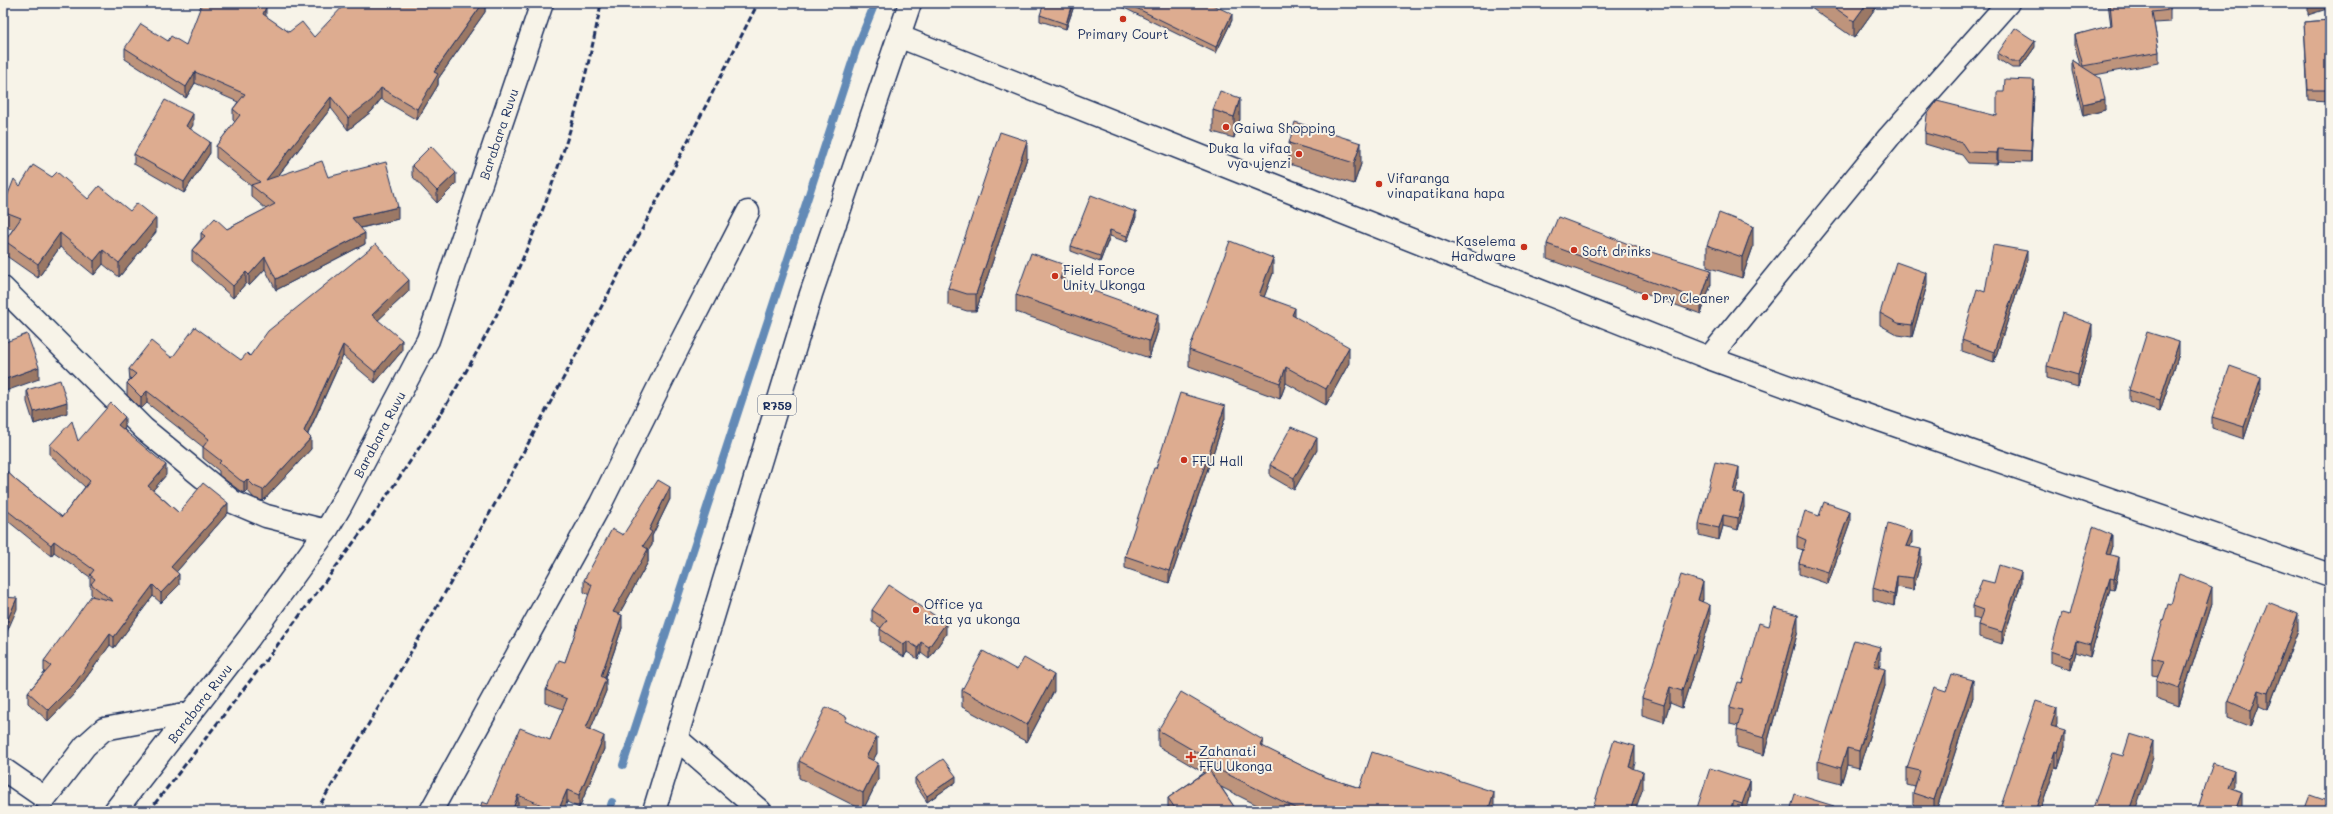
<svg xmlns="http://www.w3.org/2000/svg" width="2333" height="814" viewBox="0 0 2333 814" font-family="Mali,sans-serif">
  <rect width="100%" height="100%" fill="#f7f3e8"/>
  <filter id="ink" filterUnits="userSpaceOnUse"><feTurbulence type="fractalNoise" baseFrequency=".025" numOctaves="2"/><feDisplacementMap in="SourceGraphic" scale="8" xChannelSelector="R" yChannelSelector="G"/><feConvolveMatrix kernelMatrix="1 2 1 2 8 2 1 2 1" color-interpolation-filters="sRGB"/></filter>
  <g filter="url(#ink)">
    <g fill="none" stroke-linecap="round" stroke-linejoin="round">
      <path stroke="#638ab6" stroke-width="8" d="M623,765L856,50L875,3
        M609,811L612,802"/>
      <g stroke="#1b2f5e" stroke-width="25">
        <g id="street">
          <path d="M898,36L1709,358L1880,420L2330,575"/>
          <path d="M3,288L144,429L233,502L266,516L326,531"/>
          <path d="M1709,358L1889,137L2008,3"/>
          <path d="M676,738L760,811"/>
          <path d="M3,769L45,798L85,746L104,729L190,713"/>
          <path id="s1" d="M115,811L249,638L326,531L340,507L428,340L542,3"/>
          <path d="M431,811L601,503L679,346L748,212"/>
        </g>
      </g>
      <g stroke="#1b2f5e" stroke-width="25">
        <path id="primary" d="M654,811L811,294L910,3"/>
      </g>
      <use href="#street" stroke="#f7f3e8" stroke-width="22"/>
      <use href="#primary" stroke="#f7f3e8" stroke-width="22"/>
      <path stroke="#1b2f5e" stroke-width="3" stroke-dasharray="6 3" stroke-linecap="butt" d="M149,811C206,738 263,665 318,591C385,501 451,407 501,306C547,211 582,107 601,3
        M316,811C477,549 619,278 758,3"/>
    </g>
    <path fill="#be947c" stroke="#1b2f5e" d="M485,3V12L438,79V85L417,120L381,99L372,111L348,130L331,108L278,176L328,177L398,219L361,228L365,244L276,290L265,269L249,286L246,283L233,298L192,261V250L201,239V233L227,229L266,209L251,196V186L216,158V146L235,122L233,120V109L238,102L195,83L186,98L125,59V48L168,41L186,45L266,17L289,32L314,37Z
      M1114,3H1209L1232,20L1216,53Z
      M1804,3H1879L1854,38Z
      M2108,3H2170V22L2154,23L2159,52V63L2095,75L2105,110L2083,116L2072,71V60L2080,65L2075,46V35L2111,26Z
      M1073,9L1066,29L1040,21V15Z
      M2330,20V101L2308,100L2304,22Z
      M2035,47L2020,68H2012L1998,59V53Z
      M2034,92L2031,162L1998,161L1997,164L1968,163L1962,155L1925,144V133L1997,116Z
      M1213,110L1240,119L1234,138L1213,132Z
      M193,125L190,129L210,153L184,193L134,164V154Z
      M1289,143L1361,164L1354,184L1289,164Z
      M1027,158L976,311H967L948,305V288Z
      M412,165L456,184L437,203L412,176Z
      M20,186L88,199L156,232L119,277L103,264L94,275L60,247L38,278L5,255V241L13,229L3,225V207Z
      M1136,217L1127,242L1110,236L1100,262L1071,251V246Z
      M1547,244L1711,284L1701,314L1547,259Z
      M1707,245L1753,247L1742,278L1707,267Z
      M2027,261L1994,362L1962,351V340L1985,292Z
      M1273,273L1264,297L1295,317L1349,363L1326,405L1286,383L1280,399L1189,366V350Z
      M1065,281L1158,330L1149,358L1016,312V295Z
      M1927,285L1912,337L1898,335L1880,325V313Z
      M409,291L378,320L402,351L375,383L343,356L308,434L311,449L263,501L254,498L247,490L244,493L240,491L219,475V471L203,458V447L147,403L141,409L127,395V383L130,381L129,369L172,358L241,360L250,356Z
      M2092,336L2078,387L2047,378V366Z
      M2179,354L2160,411L2129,401V390Z
      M2261,388L2244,439L2212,428V417Z
      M27,390L67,413L34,424L27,402Z
      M1225,418L1169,583L1125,568V556L1156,468Z
      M125,428L124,429L166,475L153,490L179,513H228L176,572L179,585L161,603L153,596L114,648L110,645L75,693L48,721L28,703V692L45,672L44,671V661L94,597L91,594V587L90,586V577L54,552L51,556L3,517V468L17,481L62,517L85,487L50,455V445L78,441Z
      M1317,450L1294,490L1270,476V465Z
      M1739,479L1735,493L1744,507L1738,530L1723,526L1719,540L1699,535V524Z
      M670,499L652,536V545L648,551V562L619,614L622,628L605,678L606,691L590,730L604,749L579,808L567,802L563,811H527L518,807L516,811H479L488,804L550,740L563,709L546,703V690L565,662L589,595L584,592V580L623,535Z
      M1819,516L1850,522L1828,584L1799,574V563L1803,550L1797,548V536Z
      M1912,542L1910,547L1921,561L1913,590L1897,587L1894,606L1873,600V588Z
      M2112,546L2109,555L2119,569L2114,590L2110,589L2090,657L2076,652L2071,670L2051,663V651L2069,615Z
      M1994,583H2021L2002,644L1979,637V625L1981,620L1973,618V606Z
      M1703,599L1702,602L1710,621L1682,708L1670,703L1664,722L1642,715V698Z
      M2212,604L2179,706L2156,698V681L2158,676L2152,675V658L2171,605Z
      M872,610L946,634L929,659L921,653L918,659L907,652L904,657L880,641V629L881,628L872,622Z
      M1769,626L1798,631L1764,755L1737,747V730L1738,726L1730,724V707Z
      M2298,630L2268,710L2259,706L2251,727L2228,718V701Z
      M1880,664L1879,667L1885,686L1859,768L1847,765L1841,784L1818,778V761Z
      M1017,670L1054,691L1027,742L962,707V690Z
      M1946,691L1973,697L1936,811H1916L1913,810V793L1915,787L1907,785V768Z
      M2330,718V736H2329Z
      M847,722L877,753L873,760L878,780L863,810L799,778V761Z
      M2057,724L2056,727L2065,747L2058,769L2055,768L2040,811H1999Z
      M1158,730L1263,747L1325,777L1360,788L1494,809V811H1269L1221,787L1237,811H1168V798L1204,773L1158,746Z
      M915,778L956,782L927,802L915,784Z
      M1750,781V798L1746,811H1696Z"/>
    <path fill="#9b7865" stroke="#1b2f5e" d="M483,3H485V12L438,79V85L417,120V109L434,72Z
      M1073,3V9L1066,29V24Z
      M1867,3H1879L1854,38V21Z
      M2308,3H2330V8L2308,15Z
      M266,7V19L263,14Z
      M1232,14V20L1216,53V47Z
      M2035,41V47L2020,68V62Z
      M195,72V83L186,98V87Z
      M2034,80V92L2031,162V151Z
      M381,88V99L372,111L348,130V118Z
      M331,97V108L266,191V180Z
      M1240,98V119L1234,138V117Z
      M2105,99V110L2083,116V104Z
      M193,114V125L186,137V126Z
      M1027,141V158L976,311V294Z
      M210,142V153L184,193V182Z
      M1361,143V164L1354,184V163Z
      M1998,149V161L1997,164V153Z
      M456,173V184L437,203V191Z
      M398,207V219L352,230V218Z
      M1136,212V217L1127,242V236Z
      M156,218V232L119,277V263Z
      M1753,226V247L1742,278V257Z
      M1110,230V236L1100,262V256Z
      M60,233V247L38,278V264Z
      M365,233V244L276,290V279Z
      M103,250V264L94,275V261Z
      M2027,251V261L1994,362V352Z
      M265,257V269L249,286V275Z
      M1273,258V273L1259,311V295Z
      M1065,265V282L1060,279Z
      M1711,270V284L1701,314V300Z
      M246,272V283L233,298V286Z
      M1927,273V285L1912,337V325Z
      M409,280V291L372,326V315Z
      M1295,308V324L1292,315Z
      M1158,314V330L1149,358V341Z
      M2092,324V336L2078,387V375Z
      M402,340V351L375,383V372Z
      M2179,342V354L2160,411V400Z
      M343,345V356L304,442V431Z
      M1349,347V363L1326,405V389Z
      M39,367V379L3,392V380Z
      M1286,367V383L1280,399V383Z
      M2261,377V388L2244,439V427Z
      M147,391V403L141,409V397Z
      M67,402V413L34,424V412Z
      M1225,406V418L1169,583V571Z
      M125,417V428L118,435V425Z
      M311,438V449L263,501V490Z
      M1317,438V450L1294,490V478Z
      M166,465V475L148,496V486Z
      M1739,467V479L1733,504V492Z
      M247,479V490L244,493V482Z
      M670,487V499L652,536V545L648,551V562L613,625V612L643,546L649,530Z
      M1744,495V507L1738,530V518Z
      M228,503V513L171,578V567Z
      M1850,511V522L1828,584V572Z
      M1723,515V526L1719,540V528Z
      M1912,531V542L1906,558V546Z
      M2112,535V546L2106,566V554Z
      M54,541V552L51,556V545Z
      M1921,549V561L1913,590V578Z
      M2119,557V569L2114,590V579Z
      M2021,572V583L2002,644V632Z
      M179,574V585L161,603V593Z
      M1897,576V587L1894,606V595Z
      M2110,578V589L2090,657V645Z
      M1703,582V599L1698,617V600Z
      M153,585V596L114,648V637Z
      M2212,587V604L2179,706V689Z
      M17,598V609L3,641V630Z
      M1710,605V621L1682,708V691Z
      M2298,614V630L2268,710V693Z
      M622,615V628L601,689V676Z
      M1798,615V631L1764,755V738Z
      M946,623V634L929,659V647Z
      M110,634V645L75,693L48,721V710Z
      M907,641V652L904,657V645Z
      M2076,641V652L2071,670V658Z
      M921,642V653L918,659V648Z
      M1880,647V664L1874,683V666Z
      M1885,669V686L1859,768V751Z
      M1054,675V691L1027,742V725Z
      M606,679V691L586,741V728Z
      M1973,680V697L1936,811H1934V800Z
      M1670,687V703L1664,722V705Z
      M2259,690V706L2251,727V711Z
      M2057,708V724L2051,743V726Z
      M2065,730V747L2058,769V752Z
      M604,736V749L579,808V795Z
      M877,737V753L866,774V757Z
      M1263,740V756L1260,745Z
      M2153,741V758L2135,811H2129Z
      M1635,746V763L1629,784V767Z
      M1847,748V765L1841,784V768Z
      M2055,751V768L2040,811H2035Z
      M878,763V780L863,810V793Z
      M2234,770V786L2228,804V787Z
      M1643,772V788L1635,811H1630Z
      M6,774V786L3,792V780Z
      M956,776V782L927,802V796Z
      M1750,781V798L1746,811H1742V804Z
      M567,790V802L563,811H558Z
      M1494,792V811H1488Z
      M2242,792V809L2241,811H2235Z
      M518,795V807L516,811H512Z
      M1733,801V811H1730Z"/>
    <path fill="#ddac90" stroke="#1b2f5e" d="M202,3H266V7L263,14L289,32L302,22L314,37L346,3H483L434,72L438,74L417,109L381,88L372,100L348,118L331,97L266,180L322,161L328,177L386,162L398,207L352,218L365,233L276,279L265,257L249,275L246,272L233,286L192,250L205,236L201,233L215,218L227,229L275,204L251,185L260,182L216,146L240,115L233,109L245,94L195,72L186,87L125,48L141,24L168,41L171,36L186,45Z
      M1044,3H1072L1066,24L1040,15Z
      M1126,3H1209L1232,14L1216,47Z
      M1828,3H1867L1854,21Z
      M2110,3H2170V10L2152,12L2159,52L2083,66L2075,35L2112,25Z
      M2330,20V90H2308L2304,22Z
      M2015,28L2035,41L2020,62H2012L1998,53Z
      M2072,60L2100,78L2105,99L2083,104Z
      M2005,79L2034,80L2031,151L1998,149L1997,153L1968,152L1962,143L1925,133L1927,115L1937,101L1997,116V92H2004Z
      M1220,91L1240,98L1234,117L1213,110Z
      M165,100L193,114L186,126L210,142L184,182L134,154Z
      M1295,122L1361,143L1354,163L1289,143Z
      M1000,132L1027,141L976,294H967L948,288Z
      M431,146L456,173L437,191L412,165Z
      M33,165L52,177L57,172L88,199L99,186L130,211L137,203L156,218L119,263L103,250L94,261L60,233L38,264L5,241L21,218L3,211V207L14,179L20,186Z
      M1091,195L1136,212L1127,236L1110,230L1100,256L1071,246Z
      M1719,213L1753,226L1742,257L1707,245Z
      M1558,217L1639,248L1711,270L1701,300L1547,244Z
      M1230,241L1273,258L1259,295L1295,308L1292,315L1349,347L1326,389L1286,367L1280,383L1189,350Z
      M376,244L409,280L372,315L402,340L375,372L343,345L304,431L311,438L263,490L254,486L247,479L244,482L240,480L219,463L221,461L203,447L209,439L147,391L141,397L127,383L136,374L129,369L151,341L172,358L195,327L241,360L247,353L250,356L268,331Z
      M1993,245L2027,251L1994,352L1962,340L1977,289L1985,292Z
      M1031,253L1065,265L1060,279L1158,314L1149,341L1016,295Z
      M1896,262L1927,273L1912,325L1898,323L1880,313Z
      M2062,313L2092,324L2078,375L2047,366Z
      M2147,332L2179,342L2160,400L2129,390Z
      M27,334L39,367L3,380V343Z
      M2230,366L2261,377L2244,427L2212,417Z
      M60,380L67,402L34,412L27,390Z
      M1180,393L1225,406L1169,571L1125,556L1154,468H1156Z
      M111,403L125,417L118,425L166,465L148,486L179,513L203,483L228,503L171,567L179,574L161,593L153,585L114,637L110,634L75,683L48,710L28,692L51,666L44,661L91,596L113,601L91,584L95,579L90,575L94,570L54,541L51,545L3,507V468L17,481L62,517L90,481L50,445L72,421L78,441Z
      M1291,427L1317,438L1294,478L1270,465Z
      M1715,462L1739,467L1733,492L1744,495L1738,518L1723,515L1719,528L1699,524Z
      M658,480L670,487L649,530L652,532L643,546L648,549L613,612L622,615L601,676L606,679L586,728L604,736L579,795L567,790L558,811H556L518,795L512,811H479L482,802L488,804L520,728L550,740L567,699L546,690L559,660L565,662L592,585L584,580L612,529L623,535Z
      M1824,502L1850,511L1828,572L1799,563L1806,540L1797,536L1805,511L1819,516Z
      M1888,523L1912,531L1906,546L1921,549L1913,578L1897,576L1894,595L1873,588Z
      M2093,527L2112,535L2106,554L2119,557L2114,579L2110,578L2090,645L2076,641L2071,658L2051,651L2062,613L2069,615Z
      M1999,565L2021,572L2002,632L1979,625L1984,610L1973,606L1982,580L1994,583Z
      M2179,574L2212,587L2179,689L2156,681L2164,661L2152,658L2168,604L2171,605Z
      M1681,575L1703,582L1698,600L1710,605L1682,691L1670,687L1664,705L1642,698Z
      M889,585L946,623L929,647L921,642L918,648L907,641L904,645L880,629L887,620L872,610Z
      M3,597L17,598L3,630Z
      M2268,602L2298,614L2268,693L2259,690L2251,711L2228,701Z
      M1774,608L1798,615L1764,738L1737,730L1742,710L1730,707L1738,682L1742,683L1759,623L1769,626Z
      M1854,640L1880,647L1874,666L1885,669L1859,751L1847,748L1841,768L1818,761Z
      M983,651L1017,670L1024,658L1054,675L1027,725L962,690Z
      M1952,674L1973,680L1934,800L1913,793L1920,771L1907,768L1934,687L1946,691Z
      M1181,692L1263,740L1260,745L1325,777L1360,788L1372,752L1494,792L1488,811H1302L1213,767L1217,764L1158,730Z
      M2036,701L2057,708L2051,726L2065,730L2058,752L2055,751L2035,811H2030L2023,809V811H1999Z
      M826,707L847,717L845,721L877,737L866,757L878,763L863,793L799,761Z
      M2130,734L2153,741L2129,811H2092L2112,753L2123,756Z
      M1614,740L1635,746L1629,767L1643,772L1630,811H1592Z
      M943,759L956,776L927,796L915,778Z
      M2213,763L2234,770L2228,787L2242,792L2235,811H2197Z
      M1710,768L1750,781L1742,804L1733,801L1730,811H1696Z
      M1209,770L1237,811H1177L1168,798Z
      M3,772L6,774L3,780Z
      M1795,794L1834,806L1833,811H1790Z
      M2310,795L2330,802V811H2292L2293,807L2304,811Z
      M729,808L733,811H727Z"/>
  </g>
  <g fill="#c8321e" stroke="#f7f3e8" stroke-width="1.5">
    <circle cx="1123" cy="19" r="4"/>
    <circle cx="1226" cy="127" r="4"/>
    <circle cx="1299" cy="154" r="4"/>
    <circle cx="1379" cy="184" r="4"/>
    <circle cx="1524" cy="247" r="4"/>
    <circle cx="1574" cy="250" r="4"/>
    <circle cx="1055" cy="276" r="4"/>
    <circle cx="1645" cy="297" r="4"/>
    <circle cx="1184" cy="460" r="4"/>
    <circle cx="916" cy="610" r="4"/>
    <path d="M1189 751h4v4h4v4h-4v4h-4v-4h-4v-4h4z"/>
  </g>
  <g text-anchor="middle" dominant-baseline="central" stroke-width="4" stroke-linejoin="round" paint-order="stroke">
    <rect fill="#f7f3e8" stroke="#5d6a87" stroke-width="1" x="758" y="395" width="38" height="20" rx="3"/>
    <g font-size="12" font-weight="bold" fill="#1b2f5e">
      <text x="777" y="405">R759</text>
    </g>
    <g font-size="13" fill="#1b2f5e" stroke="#f7f3e8" text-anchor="start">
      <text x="1123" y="33" text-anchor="middle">Primary Court</text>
      <text x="1234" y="127">Gaiwa Shopping</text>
      <text x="1291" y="147" text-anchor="end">Duka la vifaa<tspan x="1291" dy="15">vya ujenzi</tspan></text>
      <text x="1387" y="177">Vifaranga<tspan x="1387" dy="15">vinapatikana hapa</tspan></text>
      <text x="1516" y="240" text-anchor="end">Kaselema<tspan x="1516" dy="15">Hardware</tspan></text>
      <text x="1582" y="250">Soft drinks</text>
      <text x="1063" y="269">Field Force<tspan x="1063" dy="15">Unity Ukonga</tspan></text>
      <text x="1653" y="297">Dry Cleaner</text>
      <text x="1192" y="460">FFU Hall</text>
      <text x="924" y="603">Office ya<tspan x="924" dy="15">kata ya ukonga</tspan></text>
      <text x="1199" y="750">Zahanati<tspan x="1199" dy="15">FFU Ukonga</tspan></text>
    </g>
    <g font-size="13" fill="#1b2f5e" stroke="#f7f3e8">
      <text stroke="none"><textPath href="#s1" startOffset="785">Barabara Ruvu</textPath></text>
      <text stroke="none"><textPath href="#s1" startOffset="461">Barabara Ruvu</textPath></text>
      <text stroke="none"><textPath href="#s1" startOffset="137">Barabara Ruvu</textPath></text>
    </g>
  </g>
  <rect width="2333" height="814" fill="none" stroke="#f7f3e8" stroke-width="16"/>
  <rect x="8" y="8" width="2317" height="798" fill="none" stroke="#1b2f5e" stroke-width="1.5" filter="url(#ink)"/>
</svg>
